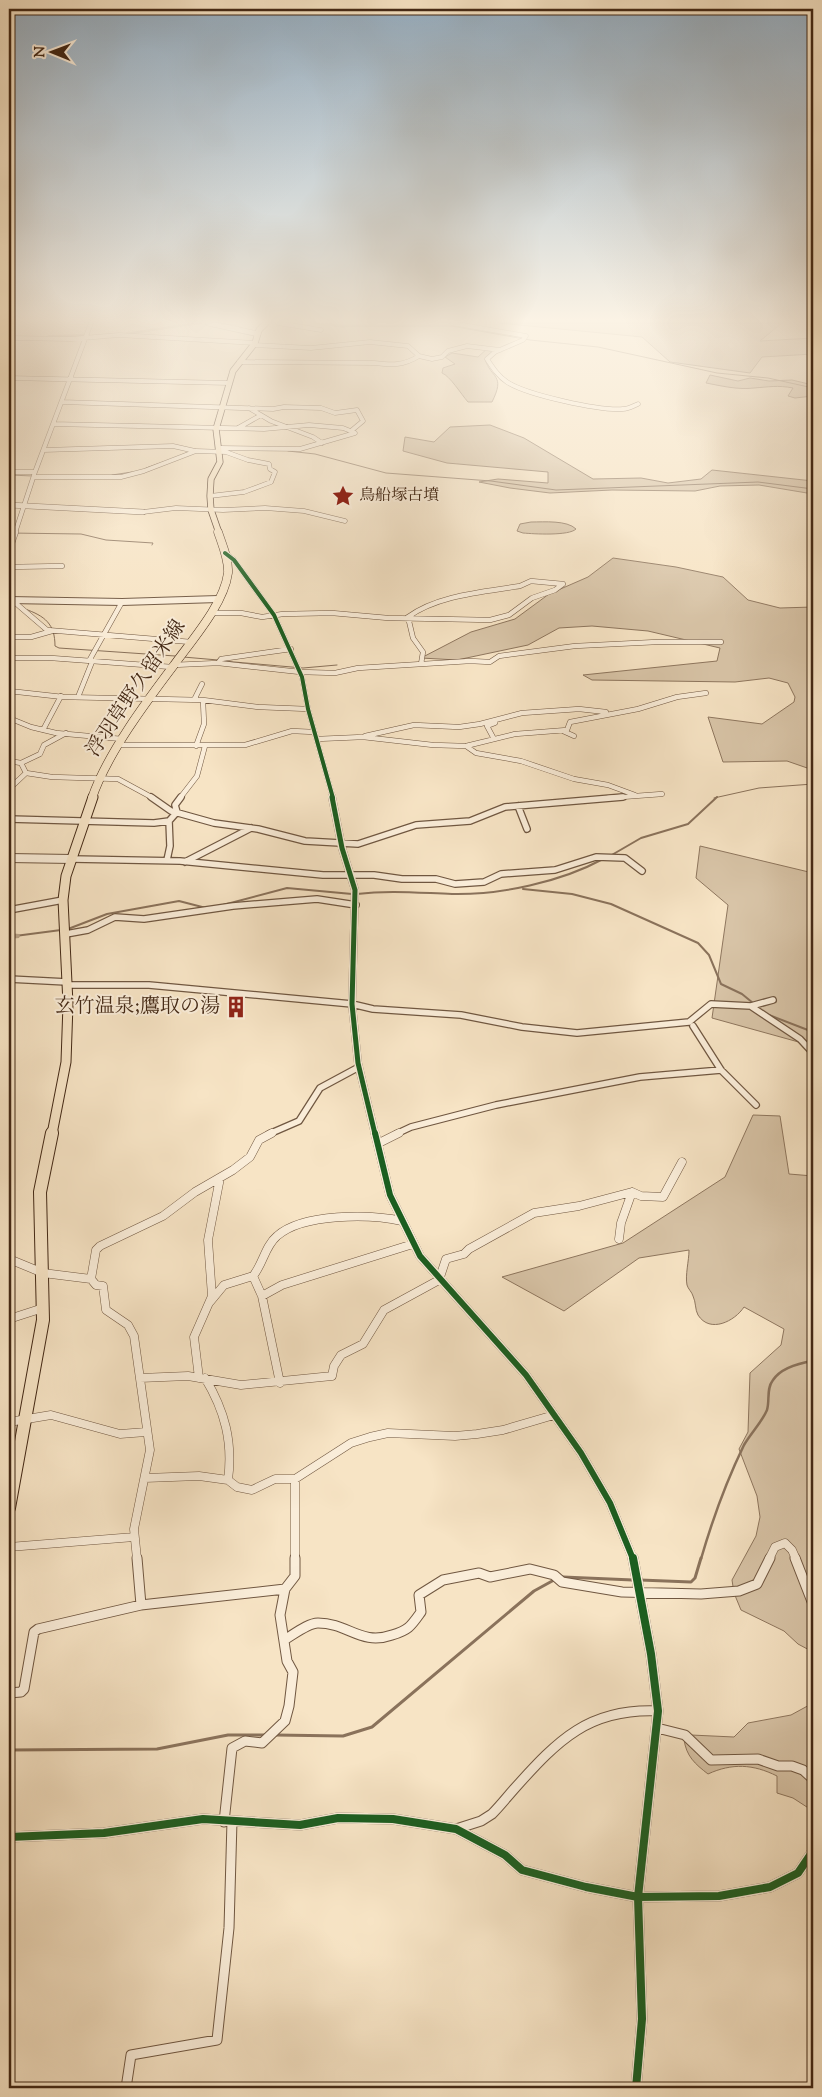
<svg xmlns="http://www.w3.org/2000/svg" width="822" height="2097" viewBox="0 0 822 2097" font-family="'Sorts Mill Goudy','Noto Serif JP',serif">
  <rect width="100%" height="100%" fill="#f7e4c5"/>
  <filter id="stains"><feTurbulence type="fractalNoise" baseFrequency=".004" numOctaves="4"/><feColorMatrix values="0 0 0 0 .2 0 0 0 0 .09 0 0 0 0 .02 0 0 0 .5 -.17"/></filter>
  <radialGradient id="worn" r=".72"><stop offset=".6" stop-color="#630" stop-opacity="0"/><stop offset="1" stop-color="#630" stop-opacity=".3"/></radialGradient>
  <path fill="#d8c4a7" stroke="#8e765e" d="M499,323H782L760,341L813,338V354L762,357L750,373L670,362L642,337Z
    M488,348L496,349L485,359C491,379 506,374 492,402H468C461,394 450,376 442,373L443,368L455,364L445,357L452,353L478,357Z
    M710,375L738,381L750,378L769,381L792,380L813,385V396L795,398L788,396L793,388C778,385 768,387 754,388C738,390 722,386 706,383Z
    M490,425L524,438L593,479L641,478L668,483L701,479L712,470L813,481V494L759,485L720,486L695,491L612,490L550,493L510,488L479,482L498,479L548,483V472L447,463L403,451L405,437L434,442L450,427Z
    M531,522C544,522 567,520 576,529C569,536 534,534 523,533L517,531L520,524Z
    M613,558L676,567L723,577L748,600L780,608L813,607V770L787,761L723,762L708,717L762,724L794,702L795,697L788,683L769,678L735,682L592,680L583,675L717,661L720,648L648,631L592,626L559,628L528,645L457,660L421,658L471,632L515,619L549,594L588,577Z
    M700,846L813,873V1046L712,1018L728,905L696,878Z
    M753,1115L780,1116L789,1174L813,1176V1652L798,1644L784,1631L741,1610L734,1593L732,1580L756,1536L760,1517L757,1496L739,1449L748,1432L750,1373L781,1345L784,1329L744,1307C735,1321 710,1334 698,1315C695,1310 696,1302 693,1296C692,1292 688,1289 687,1285C685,1275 689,1261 689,1250L639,1258L564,1311L502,1277L623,1243L725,1177Z
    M813,1703V1811L793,1798L777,1793V1776C753,1764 732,1763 708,1774C695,1764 686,1756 684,1739L691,1735L734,1737L748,1723L791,1715Z"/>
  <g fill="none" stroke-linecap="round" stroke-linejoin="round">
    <path stroke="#8a725b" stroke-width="1" d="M344,326H451L530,340L598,347L717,373L768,378L813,388
      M288,451L315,454L386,473L491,481L556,490L758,482L813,489
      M181,455L191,451
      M146,468L163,462
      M9,475L33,476
      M112,475L132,472
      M9,533L81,534L106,540L153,543L152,545
      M25,609C45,616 55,624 55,646L59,648L175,656
      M183,657L218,660
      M223,661L303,668L337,665
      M714,798L759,788L813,784"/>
    <path stroke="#8a725b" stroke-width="2" d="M610,856L641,838L688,824L717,797
      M523,889L572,894L611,904L698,943L709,955L721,984L742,994L753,1003
      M357,894C389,890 420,893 452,894C500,895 561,882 603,859
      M223,905L287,888L352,894
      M68,929L107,914L179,901L206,908
      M15,936L61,930
      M769,1015L813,1032"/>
    <path stroke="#8a725b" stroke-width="2.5" d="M701,1559C712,1521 726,1482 744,1445C751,1433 762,1422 767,1410C770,1400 766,1389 773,1380C781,1368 800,1363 813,1361"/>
    <path stroke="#8a725b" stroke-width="3" d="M563,1577L633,1580
      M640,1580L691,1582L695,1578L701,1558
      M275,1735L343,1736L372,1727L534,1591L554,1580
      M9,1750L157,1749L228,1735H265"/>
    <path fill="#baa489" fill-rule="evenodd" d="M190,323H206L114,337L111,335Z
      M310,323H331L347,326L344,328Z
      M88,334L90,335V337L49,339L46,337L49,335Z
      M9,933L19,934L20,936L19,938L9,939Z"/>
    <g stroke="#705741" stroke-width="5">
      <path id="minor-far4" d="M278,323L321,330
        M452,323L526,336L523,340L495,352L487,359C493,368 498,376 507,382C527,395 600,411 623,409C629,409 633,406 638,404
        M9,338L71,339L119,335L255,343
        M253,345L311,348L370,342L408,346L419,356L432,359L442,357L448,351L467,346L500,350
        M239,362L374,363C392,365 403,366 419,356
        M9,378L229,383
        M62,402L273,409L284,407L321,408L335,413L357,410L363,421L351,431
        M249,408L271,421L313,437L322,443
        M53,424L264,429L309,425L343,428L353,432
        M238,428L261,415
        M221,448L300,449L355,433
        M44,450L173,446L195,451
        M9,472H35
        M34,477H121L144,471L196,451L226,452L248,460L269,464L270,469L275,472L271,482L244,492L210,496
        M143,512L176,508L223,510L265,508L304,511L345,521
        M15,533L35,472L91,323"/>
    </g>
    <g stroke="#705741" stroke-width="5.5">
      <path id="minor-far3" d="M9,552L16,532
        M225,553L234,560L274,615L302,677L308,709L333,798
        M9,567L62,566
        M12,600L47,630L191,642
        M211,613H241L262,617L283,614L332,613L388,618L490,620L509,615L532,598L555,590L563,584
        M408,617C438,595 484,592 520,586L531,581L563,584
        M408,617L413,638L423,652L421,664
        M9,637H31L52,631
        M9,658H51L172,667
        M89,661L122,602
        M218,663L221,659L291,649
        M173,665L218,663L300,672L335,673L358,668L470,661L490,662L499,656L575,646L657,642H721
        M9,691L63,697L203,700L258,707L308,709
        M78,697L92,662
        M194,700L202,684
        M9,718L31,727L56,733L122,739
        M43,730L61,696
        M563,731L574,736
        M365,736L414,725L459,727L480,724L522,713L579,709L606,712
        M317,739L363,737L433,745L466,746L515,734L567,730L570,722L638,709L677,697L706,693
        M494,739L487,726L495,723
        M119,745H245L292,731L314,732
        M196,746L204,724L203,700
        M466,746L476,753L521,761L574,779L608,785L635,795
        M9,761L21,763L26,773
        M21,763L40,754L44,745L66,733
        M9,789L26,773L52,777L118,779L153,798
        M180,798L197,776L205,746
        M608,798L662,794"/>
    </g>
    <g stroke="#705741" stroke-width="8">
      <path id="minor-far2" d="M151,797L171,811L214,823L258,829L305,841L358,844L416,825L470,821L505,807L623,797
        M332,797L342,848L355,890L352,1004L358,1063L375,1134
        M518,806L527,829
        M177,812L175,805L181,797
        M9,819L154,823L169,821L177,812
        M72,859L180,861L323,875H374L402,879H436L455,884L484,882L501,874L555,870L596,857L625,858L642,871
        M167,860L170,846L169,821
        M185,862L251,828
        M9,910L63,900
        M66,934L88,930L115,917L144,919L233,906L317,899L356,905
        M9,979L67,982
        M67,985H149L352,1004L373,1009L461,1015L522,1027L577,1033L689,1022L711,1004L751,1006L773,1000
        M752,1007L800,1039L813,1053
        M693,1026L721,1070L756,1105
        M269,1134L299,1121L320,1088L359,1067
        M396,1134L411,1127L496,1105L640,1077L721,1070"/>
    </g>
    <g stroke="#705741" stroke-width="9">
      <path id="minor-far1" d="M375,1133L390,1195L420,1256L526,1375L581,1453L610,1503L633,1559
        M379,1143L399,1133
        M619,1239L621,1223L632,1192L641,1196L663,1197L682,1162
        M9,1259L43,1273L91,1279L96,1285L103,1286L106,1310L128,1325L134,1336L150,1450L134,1529L137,1559
        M253,1276L262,1296L280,1383
        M91,1279L96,1250L100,1246L163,1216L195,1192L233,1170L250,1157L259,1140L272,1133
        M262,1296L282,1285L413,1244
        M210,1302L224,1285L253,1276C263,1264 265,1246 277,1236C303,1213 370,1214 402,1221
        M9,1319L43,1308
        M140,1378L188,1376L241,1385L332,1376L334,1366L341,1355L363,1344L384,1310L439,1280L446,1259L464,1254L469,1249L534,1213L579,1206L632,1192
        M199,1378L194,1337L212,1296L208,1240L220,1178
        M205,1378C225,1411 233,1442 228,1480
        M9,1422L51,1415L120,1434L146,1432
        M145,1478L199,1476L228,1480L237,1487L252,1490L275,1479H295L351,1443L370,1437L388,1433L455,1436L477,1434L503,1430L554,1415
        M295,1479V1559
        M9,1547L134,1537
        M769,1559L775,1547L785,1543L792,1550L796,1559"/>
    </g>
    <g stroke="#705741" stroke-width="11">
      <path id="minor" d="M137,1558L141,1605
        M633,1558L651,1654L658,1711L638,1897L642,2019L636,2088
        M795,1558L813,1604
        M284,1640C293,1635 308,1623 318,1623C348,1623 361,1646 392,1635C409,1630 411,1626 421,1612L419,1595L443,1580L479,1573L490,1577L530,1569L554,1575L562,1582L622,1592L701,1594L739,1591L757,1584L770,1558
        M9,1693L21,1692L24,1689L34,1632L38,1629L141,1605L285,1589
        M657,1728L685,1735L711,1760L758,1759L778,1766H792L803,1770L813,1779
        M224,1822L232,1748L245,1741L262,1743L285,1721L289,1706L293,1672L287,1661L280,1615L285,1589L295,1576V1558
        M456,1829L481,1821L492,1814C500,1806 507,1797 515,1788C558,1740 589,1708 658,1711
        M9,1837L104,1833L203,1819L300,1825L338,1818L393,1819L456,1829L505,1855L522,1870L586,1887L638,1897L719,1896L770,1887L798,1873L813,1851
        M126,2088L131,2055L217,2040L229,1928L232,1821"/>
    </g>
    <g stroke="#705741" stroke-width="6">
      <path id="tertiary-far2" d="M208,323L258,334
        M9,505L143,512"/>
    </g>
    <g stroke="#705741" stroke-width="8">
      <path id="tertiary-far1" d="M9,600L122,602L218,599"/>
    </g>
    <g stroke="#705741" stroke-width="10">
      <path id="tertiary" d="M9,858L72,859"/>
    </g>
    <g stroke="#432815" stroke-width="7">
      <path id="primary-far3" d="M219,533L211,510L210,496L211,479L220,462L216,429L233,371L255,343L259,330L266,323"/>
    </g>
    <g stroke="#432815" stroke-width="9">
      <path id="primary-far2" d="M92,798C107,754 146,702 174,665C192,640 224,604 228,573C229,560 222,544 218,532"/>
    </g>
    <g stroke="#432815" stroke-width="11">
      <path id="primary-far1" d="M52,1134L66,1062L68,1004L63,900L66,876L93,797"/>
    </g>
    <g stroke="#432815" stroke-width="14">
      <path id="primary" d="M9,1508L43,1320L40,1192L52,1133"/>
    </g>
    <use href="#minor-far4" stroke="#faedd9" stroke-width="4"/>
    <use href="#minor-far3" stroke="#faedd9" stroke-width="4.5"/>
    <use href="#minor-far2" stroke="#faedd9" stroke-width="5.5"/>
    <use href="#minor-far1" stroke="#faedd9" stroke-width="8"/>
    <use href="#minor" stroke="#faedd9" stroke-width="9"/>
    <use href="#tertiary-far2" stroke="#faedd9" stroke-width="5"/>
    <use href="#tertiary-far1" stroke="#faedd9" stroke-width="6"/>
    <use href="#tertiary" stroke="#faedd9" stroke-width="8"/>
    <use href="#primary-far3" stroke="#f7e4c5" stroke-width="5.5"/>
    <use href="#primary-far2" stroke="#f7e4c5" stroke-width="8"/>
    <use href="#primary-far1" stroke="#f7e4c5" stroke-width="9"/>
    <use href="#primary" stroke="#f7e4c5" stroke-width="12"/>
    <g stroke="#faedd9" stroke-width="6">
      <path id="cycleway-far3" d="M225,553L234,560L274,615L302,677L308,709L333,798"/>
    </g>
    <g stroke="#faedd9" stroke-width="8">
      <path id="cycleway-far2" d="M332,797L342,848L355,890L352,1004L358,1063L375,1134"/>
    </g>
    <g stroke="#faedd9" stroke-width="9">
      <path id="cycleway-far1" d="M375,1133L390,1195L420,1256L526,1375L581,1453L610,1503L633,1559"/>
    </g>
    <g stroke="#faedd9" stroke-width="11">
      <path id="cycleway" d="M633,1558L651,1654L658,1711L638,1897L642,2019L636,2088
        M9,1837L104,1833L203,1819L300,1825L338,1818L393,1819L456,1829L505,1855L522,1870L586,1887L638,1897L719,1896L770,1887L798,1873L813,1851"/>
    </g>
    <use href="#cycleway-far3" stroke="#1b5e20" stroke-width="4"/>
    <use href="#cycleway-far2" stroke="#1b5e20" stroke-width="5"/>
    <use href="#cycleway-far1" stroke="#1b5e20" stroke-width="6"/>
    <use href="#cycleway" stroke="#1b5e20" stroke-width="8"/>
  </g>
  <linearGradient id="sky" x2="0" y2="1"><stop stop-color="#95aec2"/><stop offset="0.52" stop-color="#fbf3e5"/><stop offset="1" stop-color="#fbf3e5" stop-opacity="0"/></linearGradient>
  <rect width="822" height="617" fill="url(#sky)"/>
  <defs>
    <g id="sight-bare" transform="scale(1.725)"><path d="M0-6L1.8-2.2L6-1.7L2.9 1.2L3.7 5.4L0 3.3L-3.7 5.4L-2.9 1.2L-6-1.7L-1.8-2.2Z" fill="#8f2418" stroke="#faedd9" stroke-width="2.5" paint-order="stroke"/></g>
    <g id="building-bare" transform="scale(1.725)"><path d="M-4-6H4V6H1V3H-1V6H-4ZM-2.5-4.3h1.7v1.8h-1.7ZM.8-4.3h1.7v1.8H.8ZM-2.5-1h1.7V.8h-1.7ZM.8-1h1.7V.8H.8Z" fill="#8f2418" stroke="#faedd9" stroke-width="2.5" paint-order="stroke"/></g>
  </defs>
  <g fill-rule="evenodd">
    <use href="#sight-bare" x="343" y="496"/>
    <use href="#building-bare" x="236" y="1007"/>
  </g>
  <g text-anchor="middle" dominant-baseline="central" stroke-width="4" stroke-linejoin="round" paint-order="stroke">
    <g font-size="16" fill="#432815" stroke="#faedd9" text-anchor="start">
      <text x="359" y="496">鳥船塚古墳</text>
    </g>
    <g font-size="20" fill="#432815" stroke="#faedd9">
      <text transform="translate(137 689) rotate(-56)">浮羽草野久留米線</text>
    </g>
    <g font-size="20" fill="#432815" stroke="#faedd9" text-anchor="end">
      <text x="220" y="1007">玄竹温泉;鷹取の湯</text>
    </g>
  </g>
  <rect width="822" height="2097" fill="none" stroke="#f7e4c5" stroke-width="30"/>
  <rect x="10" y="10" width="802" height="2077" fill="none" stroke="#432815" stroke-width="2.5"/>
  <rect x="15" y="15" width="792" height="2067" fill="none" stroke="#432815"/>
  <g transform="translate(52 52) rotate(271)" stroke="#faedd9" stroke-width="4" paint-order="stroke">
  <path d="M0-4L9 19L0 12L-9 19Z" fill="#432815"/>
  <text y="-8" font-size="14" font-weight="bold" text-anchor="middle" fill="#432815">N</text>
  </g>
  <rect width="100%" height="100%" filter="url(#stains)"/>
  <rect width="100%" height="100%" fill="url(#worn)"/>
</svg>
